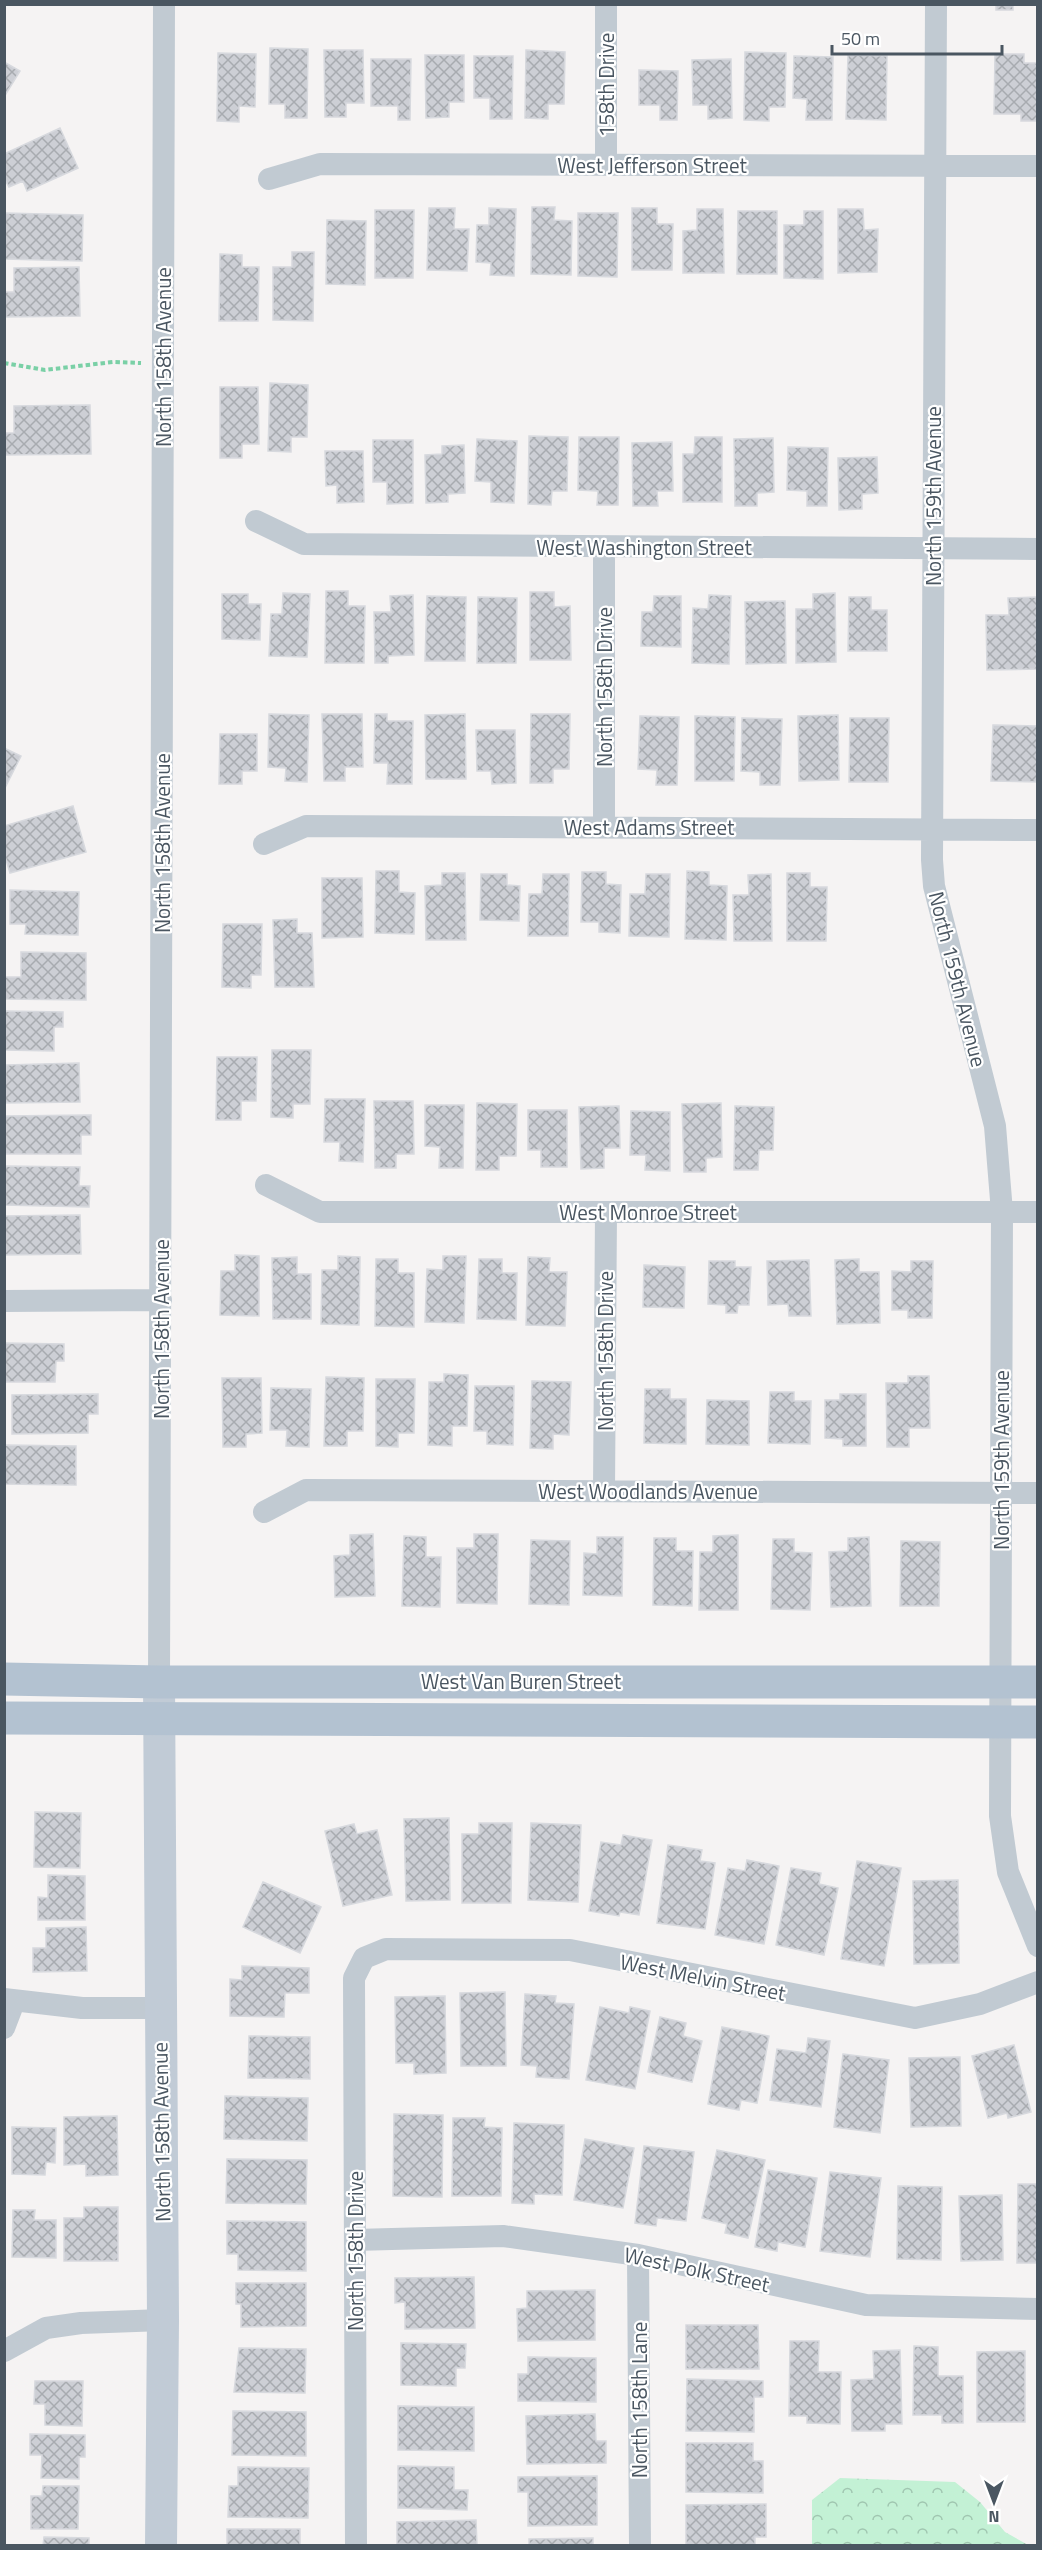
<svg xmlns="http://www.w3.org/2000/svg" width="1042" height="2550" viewBox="0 0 1042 2550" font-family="'Titillium Web',sans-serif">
  <defs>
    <pattern id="park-crowns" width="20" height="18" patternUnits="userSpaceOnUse" patternTransform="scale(1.5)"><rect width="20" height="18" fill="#c3f1d5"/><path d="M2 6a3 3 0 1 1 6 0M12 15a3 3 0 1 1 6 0" fill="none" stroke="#a0c6b0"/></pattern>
    <pattern id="building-cross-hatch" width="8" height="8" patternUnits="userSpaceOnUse" patternTransform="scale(1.5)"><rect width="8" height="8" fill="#cdcfd5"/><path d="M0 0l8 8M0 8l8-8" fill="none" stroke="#a8abb0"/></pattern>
  </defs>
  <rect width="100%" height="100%" fill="#f5f3f3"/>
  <path fill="url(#park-crowns)" d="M840,2478L955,2482L980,2502L1005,2532L1028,2545H812V2500Z"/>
  <path fill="url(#building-cross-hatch)" stroke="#d7d9de" stroke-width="1.5" d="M996,4H1013V10H996Z
    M270,48L308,49L307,118H285V104H269Z
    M324,50H363L364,103H346V117H325Z
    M526,50L565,52L564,104H548V119L525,118Z
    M745,52L786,53L785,107H769V121L744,120Z
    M218,53L256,54L255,107L239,106V122L217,121Z
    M995,54H1024V63H1038V121H1021V114H994Z
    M425,55H464V102H449V117L426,118Z
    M848,55L887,56L886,120L846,119Z
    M474,56H513L512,119H490V98H474Z
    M794,56L833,57L832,120H806L807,99L793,98Z
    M371,59H411L410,120H398V106H371Z
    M731,59L732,118L708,119V105H693L692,60Z
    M4,62L20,71L4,97Z
    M639,70L678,71L677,120H660V105H639Z
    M60,128L78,168L27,191L23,181L9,187L4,178V154Z
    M532,207H555L554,220L572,221L571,275L531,274Z
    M429,208H455L454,229H469L467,271L427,270Z
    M489,208L516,209L514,276L490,275L491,263L476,262L477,225H489Z
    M632,208H657V224H673L672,270H632Z
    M697,209H723L724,273H683V231L697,230Z
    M838,209H863L864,230L878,229L877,272L838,273Z
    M375,210H414L413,278H375Z
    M738,211H777V274H737Z
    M804,211H823V279L784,278V225H804Z
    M4,213L83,215L82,261L4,259Z
    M578,213H618L617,277L578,276Z
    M327,220L366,221L365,285L326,284Z
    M292,252H314L313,321L273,320V267H292Z
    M220,254L242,255V267H259L258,321H219Z
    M79,267L80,316L4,317V292H14V268Z
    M270,383L308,385L307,437H291V452L268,451Z
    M220,387H258L259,444H242V458H220Z
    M90,405L91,454L4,455V433H14V406Z
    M529,436L568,437L567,491H552L551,505L528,504Z
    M579,437H619L618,505H597L598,491L578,490Z
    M695,437H722V502H683V454H694Z
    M773,438L774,492L757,493V506H735L734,439Z
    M477,439L517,441L514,503L491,502V482L475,481Z
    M373,440H413V503L387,504V482H373Z
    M672,442L673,491H657L658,506H633L632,443Z
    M464,445L465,493L448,494V502L426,503L425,455L442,454V446Z
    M788,447L828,448L827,506H807V491L787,490Z
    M325,451H363L364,502L337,503V485L326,486Z
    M877,457L878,493L862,494V509L839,510L838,458Z
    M326,591H348V606H365L364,663H325Z
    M530,592H554V607L570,606L571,660H530Z
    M283,593L310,594L307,657L269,656L271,614H282Z
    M835,593L836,662L796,663V609H813V594Z
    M222,594H248V604H261L260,640L222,639Z
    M413,595L414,655L388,656V663H375L374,612H391L390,596Z
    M709,595L731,596L729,664L692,663L693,608L708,609Z
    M427,596L466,597L465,661H425Z
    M654,596H681V647L641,646L642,612H653Z
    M478,597L517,598L516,663H477Z
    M849,597H871V610H887V651H848Z
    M1038,597V669L987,670L986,615H1009L1008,598Z
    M785,601L786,663L746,664L745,602Z
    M269,714L309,715L307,782L285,781L286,768L268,767Z
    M322,714H362L363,767H345V781H324Z
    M375,714H387V721H413L412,784H387L388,763H374Z
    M465,714L466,779H426L425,715Z
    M531,714H570L569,769H553V783H530Z
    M838,715L839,780L799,781L798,716Z
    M640,716L679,717L677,785H656L657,770L638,769Z
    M695,716L735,717L734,781H695Z
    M742,718L782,719L780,785H760V772L741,771Z
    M850,718H889L888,782H849Z
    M993,725L1038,726V782L991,781Z
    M476,730H515L516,783L492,784L491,771H477Z
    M220,734H257V771H242V784H219Z
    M4,748L21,756L4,790Z
    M73,806L86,852L10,873L4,853V826Z
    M376,871H399V892L415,893L414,934L375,933Z
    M687,871L709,872V885L727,886L726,940L685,939Z
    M582,872H606V884L621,885L620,933L599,932V922H581Z
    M442,873H465L466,940H426L425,886L442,885Z
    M787,873H810V887H827L826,941H787Z
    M481,874H507V885L520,886L519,921L480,920Z
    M543,874H569L568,936H528L529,894H542Z
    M646,874H670L669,937L629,936L630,894H645Z
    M771,874L772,941H734L733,895H749L748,875Z
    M322,878H362L363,937L322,938Z
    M10,890L79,892L78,935L25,934L26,924H10Z
    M297,919V933H312L314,987H275L273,920Z
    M223,924H262L261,975H251V988L222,987Z
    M21,952L86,953V1000L4,999V977H21Z
    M4,1011L63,1012V1027H54V1051L4,1050Z
    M272,1050H311L310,1104H293V1118L271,1117Z
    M217,1057H257L256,1101H241V1120H216Z
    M79,1063L80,1102L4,1103L6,1065Z
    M325,1099H365L363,1162L339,1161L340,1142H324Z
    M374,1101H413L414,1154H396V1168H375Z
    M477,1103L517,1104L516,1156H499V1170H476Z
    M721,1103L722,1157L706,1158V1172H684L682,1104Z
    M425,1105H464L463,1168H439L440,1147L425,1146Z
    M619,1106L620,1148H604V1168L581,1169L579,1107Z
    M735,1106L774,1107L773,1150H759L758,1170H734Z
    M528,1110H567V1167H541V1150H528Z
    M631,1111L670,1112V1171L645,1170L646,1155H630Z
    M91,1115V1135H81V1154H4V1116Z
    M4,1166L80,1167L79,1186H90L89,1207L4,1205Z
    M80,1215L81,1254L4,1255V1216Z
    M235,1255L259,1256V1316L220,1315L221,1271H235Z
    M338,1256L360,1257L359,1325L321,1324L322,1270H338Z
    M443,1256H466L464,1323L425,1322L427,1269L443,1270Z
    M297,1257V1274H311V1319H273L272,1258Z
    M528,1257L550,1258L549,1272H567L565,1326L526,1325Z
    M376,1259H398V1273H414V1327L375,1326Z
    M479,1259H502V1273H517L516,1320L477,1319Z
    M859,1259V1272H879L880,1323L837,1324L835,1260Z
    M809,1260L811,1316H789L788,1304L768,1305L767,1261Z
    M709,1261H735V1267H751L749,1305H738L737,1313H726V1305L708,1304Z
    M911,1261H933L932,1318H908V1310H892V1271L911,1272Z
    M644,1265L685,1267L684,1308L643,1307Z
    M4,1343L64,1344V1361H56L55,1382H4Z
    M444,1374L468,1375L467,1426H452V1446L428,1445L429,1382H444Z
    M908,1376H929L930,1428H909V1447H887L886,1383H908Z
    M326,1377L364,1378L363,1431H347V1446H324Z
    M222,1378H261L262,1433L246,1434V1447H223Z
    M376,1379H415L414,1433H398V1447L376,1446Z
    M532,1381L571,1382L569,1435L553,1434V1449L530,1448Z
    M475,1386H514L513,1445L487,1444V1431H474Z
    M271,1388L311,1389L309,1447L286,1446L287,1430H270Z
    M645,1389H670V1399H686V1444L644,1443Z
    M770,1392H794V1401H811L810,1444L768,1443Z
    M98,1394V1414H88V1433L12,1434V1395Z
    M840,1394H866V1446H843V1439L825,1438V1400H840Z
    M707,1400L749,1401V1445L706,1444Z
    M4,1445L76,1446V1485L4,1484Z
    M373,1534L375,1596L335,1597L334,1556L350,1555V1535Z
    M474,1534H498L497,1604L457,1603V1548H474Z
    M738,1535V1610H699L700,1552H713V1536Z
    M404,1536L426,1537V1557H441L440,1607L402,1606Z
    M597,1537H623L622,1596L583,1595L584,1553L597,1554Z
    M869,1537L871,1606L831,1607L829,1552L848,1551V1538Z
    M654,1538H676V1551H693L692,1606L653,1605Z
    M773,1539H794V1552L812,1553L810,1610L771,1609Z
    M531,1540L570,1541L569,1605L529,1604Z
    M901,1541L940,1542L939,1606H900Z
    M35,1812L81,1813L80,1868L34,1867Z
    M449,1818L450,1900L406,1901L404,1819Z
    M479,1823H512L511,1903H462V1834H479Z
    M531,1823L581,1825L578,1902L528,1900Z
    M354,1824L357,1834L377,1830L392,1895L343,1906L325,1831Z
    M623,1835L652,1840L639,1915L620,1912L619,1916L589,1911L601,1842L621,1845Z
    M668,1845L702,1850L700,1861L715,1863L705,1929L657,1923Z
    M747,1860L779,1866L764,1944L715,1935L728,1868L745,1871Z
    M857,1861L901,1868L884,1966L841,1959Z
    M791,1868L821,1873L819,1884L838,1888L824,1955L776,1945Z
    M48,1875L85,1876V1920H38V1897L48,1898Z
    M958,1880L959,1963L914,1964L913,1881Z
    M263,1882L321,1907L300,1953L243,1927Z
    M86,1927L87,1971L33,1972V1948H46V1928Z
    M242,1966L309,1968V1993H285L284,2017L230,2016V1979L242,1980Z
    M505,1992L506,2066H461L460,1993Z
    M525,1994L556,1996L555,2003L574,2004L569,2079L536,2077L537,2066L521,2065Z
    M445,1996L446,2073L414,2074V2063H396L395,1997Z
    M600,2007L629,2013L630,2007L650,2011L635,2089L586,2080Z
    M660,2017L686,2023L683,2036L702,2041L692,2082L648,2072Z
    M722,2027L769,2036L757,2103L741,2100L739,2110L708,2104Z
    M249,2036L310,2037V2079L248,2078Z
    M808,2038L830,2041L821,2107L770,2100L777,2049L806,2053Z
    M1014,2045L1031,2112L1008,2118L1007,2113L988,2118L972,2056Z
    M843,2054L889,2060L880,2133L834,2127Z
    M960,2057L961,2126L911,2127L909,2058Z
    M225,2096L308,2098L307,2141L224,2139Z
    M394,2114L443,2115L442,2197L393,2196Z
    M117,2116L118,2175L86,2176V2164L64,2165V2117Z
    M453,2118H485L484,2127L502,2128L501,2196H452Z
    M514,2123L564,2125L562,2195L534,2194V2204L512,2203Z
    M12,2127L56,2128L55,2163L46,2162L45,2175L12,2174Z
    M585,2139L634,2148L623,2208L574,2200Z
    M644,2146L694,2152L686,2221L657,2218L656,2226L635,2223Z
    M717,2150L765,2160L748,2238L725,2233L727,2224L702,2218Z
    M227,2159L307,2160L306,2204L226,2203Z
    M768,2170L817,2178L805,2247L778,2242L777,2251L755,2247Z
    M830,2172L881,2178L870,2257L820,2251Z
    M1018,2184H1038V2263H1017Z
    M898,2186L942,2187L941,2260L897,2259Z
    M1002,2195L1003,2260L961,2261L959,2196Z
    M84,2207H118V2261H64V2218H84Z
    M13,2210H35L34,2220H56V2258L12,2257Z
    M227,2221L306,2222V2271L238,2270V2254H227Z
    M474,2277L475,2328L405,2329V2302L395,2303V2278Z
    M236,2283H306V2326L241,2327V2304H236Z
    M595,2290V2340L518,2341L517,2309L527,2308V2291Z
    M686,2325H758L759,2369H686Z
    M790,2341H819L818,2372H841L840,2424L807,2423V2416H789Z
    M401,2343L466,2344L465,2368H456V2386L401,2385Z
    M914,2346L938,2347V2376H963V2423H942V2415H913Z
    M239,2348L306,2349L305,2393L234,2392Z
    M900,2350L902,2424H885V2431H852L851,2380L874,2379L873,2351Z
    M1025,2351V2422H977V2352Z
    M528,2357L596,2358V2402L518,2401V2374H528Z
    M687,2379L763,2381V2397H754V2432L686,2431Z
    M35,2381H83L82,2426L45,2425V2404H34Z
    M398,2406L474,2407V2451L398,2450Z
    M233,2411L306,2412V2456L232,2455Z
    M595,2414L596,2441H606V2463L527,2464L526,2416Z
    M30,2434L85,2435V2457H79V2479L41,2478L42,2455H30Z
    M686,2443H753V2461H763V2493L686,2492Z
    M398,2466L454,2467V2490H468L467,2510L398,2508Z
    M238,2467L309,2468L308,2518L228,2517L229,2486H238Z
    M597,2476V2525L528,2526V2492H518V2477Z
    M43,2486H79L78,2529H31V2496H42Z
    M766,2504V2537H755V2546H686V2505Z
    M476,2520L477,2546L397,2544V2522Z
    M227,2529H300V2546H227Z
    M44,2537L89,2538V2546H43Z
    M593,2538V2546H529V2539Z"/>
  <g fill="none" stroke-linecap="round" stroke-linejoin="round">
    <path stroke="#7ad0a6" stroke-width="4" stroke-dasharray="4.5 3" stroke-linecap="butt" d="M4,363L45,370L113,362L141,363"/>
    <path stroke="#c1cad2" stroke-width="22" d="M606,4V165
      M936,4L932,860L934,886L995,1126L1002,1212L1000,1816L1008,1872L1038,1946
      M269,179L320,164L1038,166
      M256,521L304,544L1038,549
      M604,827V547
      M264,844L306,826L1038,830
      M266,1185L320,1212H1038
      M4,1301L161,1300
      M604,1491L606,1212
      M264,1512L306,1490L1038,1493
      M159,1682L164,4
      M4,1999L82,2008H160
      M4,2028L14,2002
      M355,2240L503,2236L638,2255L866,2305L1038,2309
      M638,2255L640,2546
      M4,2351L46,2328L81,2323L163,2320
      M356,2546L354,1978L364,1958L386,1949L570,1950L915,2018L980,2004L1038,1982"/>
    <path stroke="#c1cbd6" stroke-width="32" d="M159,1682L163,2320L161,2546"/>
    <path stroke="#b3c2d1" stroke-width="33" d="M4,1679L159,1682H1038
      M4,1718L1038,1722"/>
  </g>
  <g text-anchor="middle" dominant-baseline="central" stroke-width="4.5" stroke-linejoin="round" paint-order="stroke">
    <g font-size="21" fill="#4a5661" stroke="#fff">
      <text transform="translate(606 85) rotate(-90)">158th Drive</text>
      <text x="652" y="165">West Jefferson Street</text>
      <text transform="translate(163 357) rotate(-90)">North 158th Avenue</text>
      <text transform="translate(933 496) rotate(-90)">North 159th Avenue</text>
      <text x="644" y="547">West Washington Street</text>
      <text transform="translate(604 687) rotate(-90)">North 158th Drive</text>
      <text x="649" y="827">West Adams Street</text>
      <text transform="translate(162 843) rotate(-90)">North 158th Avenue</text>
      <text transform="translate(958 979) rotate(76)">North 159th Avenue</text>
      <text x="648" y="1212">West Monroe Street</text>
      <text transform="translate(161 1329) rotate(-90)">North 158th Avenue</text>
      <text transform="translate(605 1351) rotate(-90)">North 158th Drive</text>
      <text transform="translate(1001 1460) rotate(-90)">North 159th Avenue</text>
      <text x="648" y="1491">West Woodlands Avenue</text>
      <text x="521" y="1681">West Van Buren Street</text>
      <text transform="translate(703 1977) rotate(11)">West Melvin Street</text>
      <text transform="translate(161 2132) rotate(-91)">North 158th Avenue</text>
      <text transform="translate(355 2251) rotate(-90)">North 158th Drive</text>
      <text transform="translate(697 2269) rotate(12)">West Polk Street</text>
      <text transform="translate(639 2400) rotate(-90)">North 158th Lane</text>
    </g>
  </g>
  <rect width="1042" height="2550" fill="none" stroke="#4a5661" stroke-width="12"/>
  <g transform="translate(994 2502) rotate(180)" stroke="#ffffff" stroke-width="4.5" paint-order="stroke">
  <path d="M0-4.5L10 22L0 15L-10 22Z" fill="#4a5661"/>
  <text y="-9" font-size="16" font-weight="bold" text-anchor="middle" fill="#4a5661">N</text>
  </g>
  <path d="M832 45v9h170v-9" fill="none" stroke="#4a5661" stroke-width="3"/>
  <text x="841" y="45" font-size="18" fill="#4a5661" stroke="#ffffff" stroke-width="4.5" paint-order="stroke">50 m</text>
</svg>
